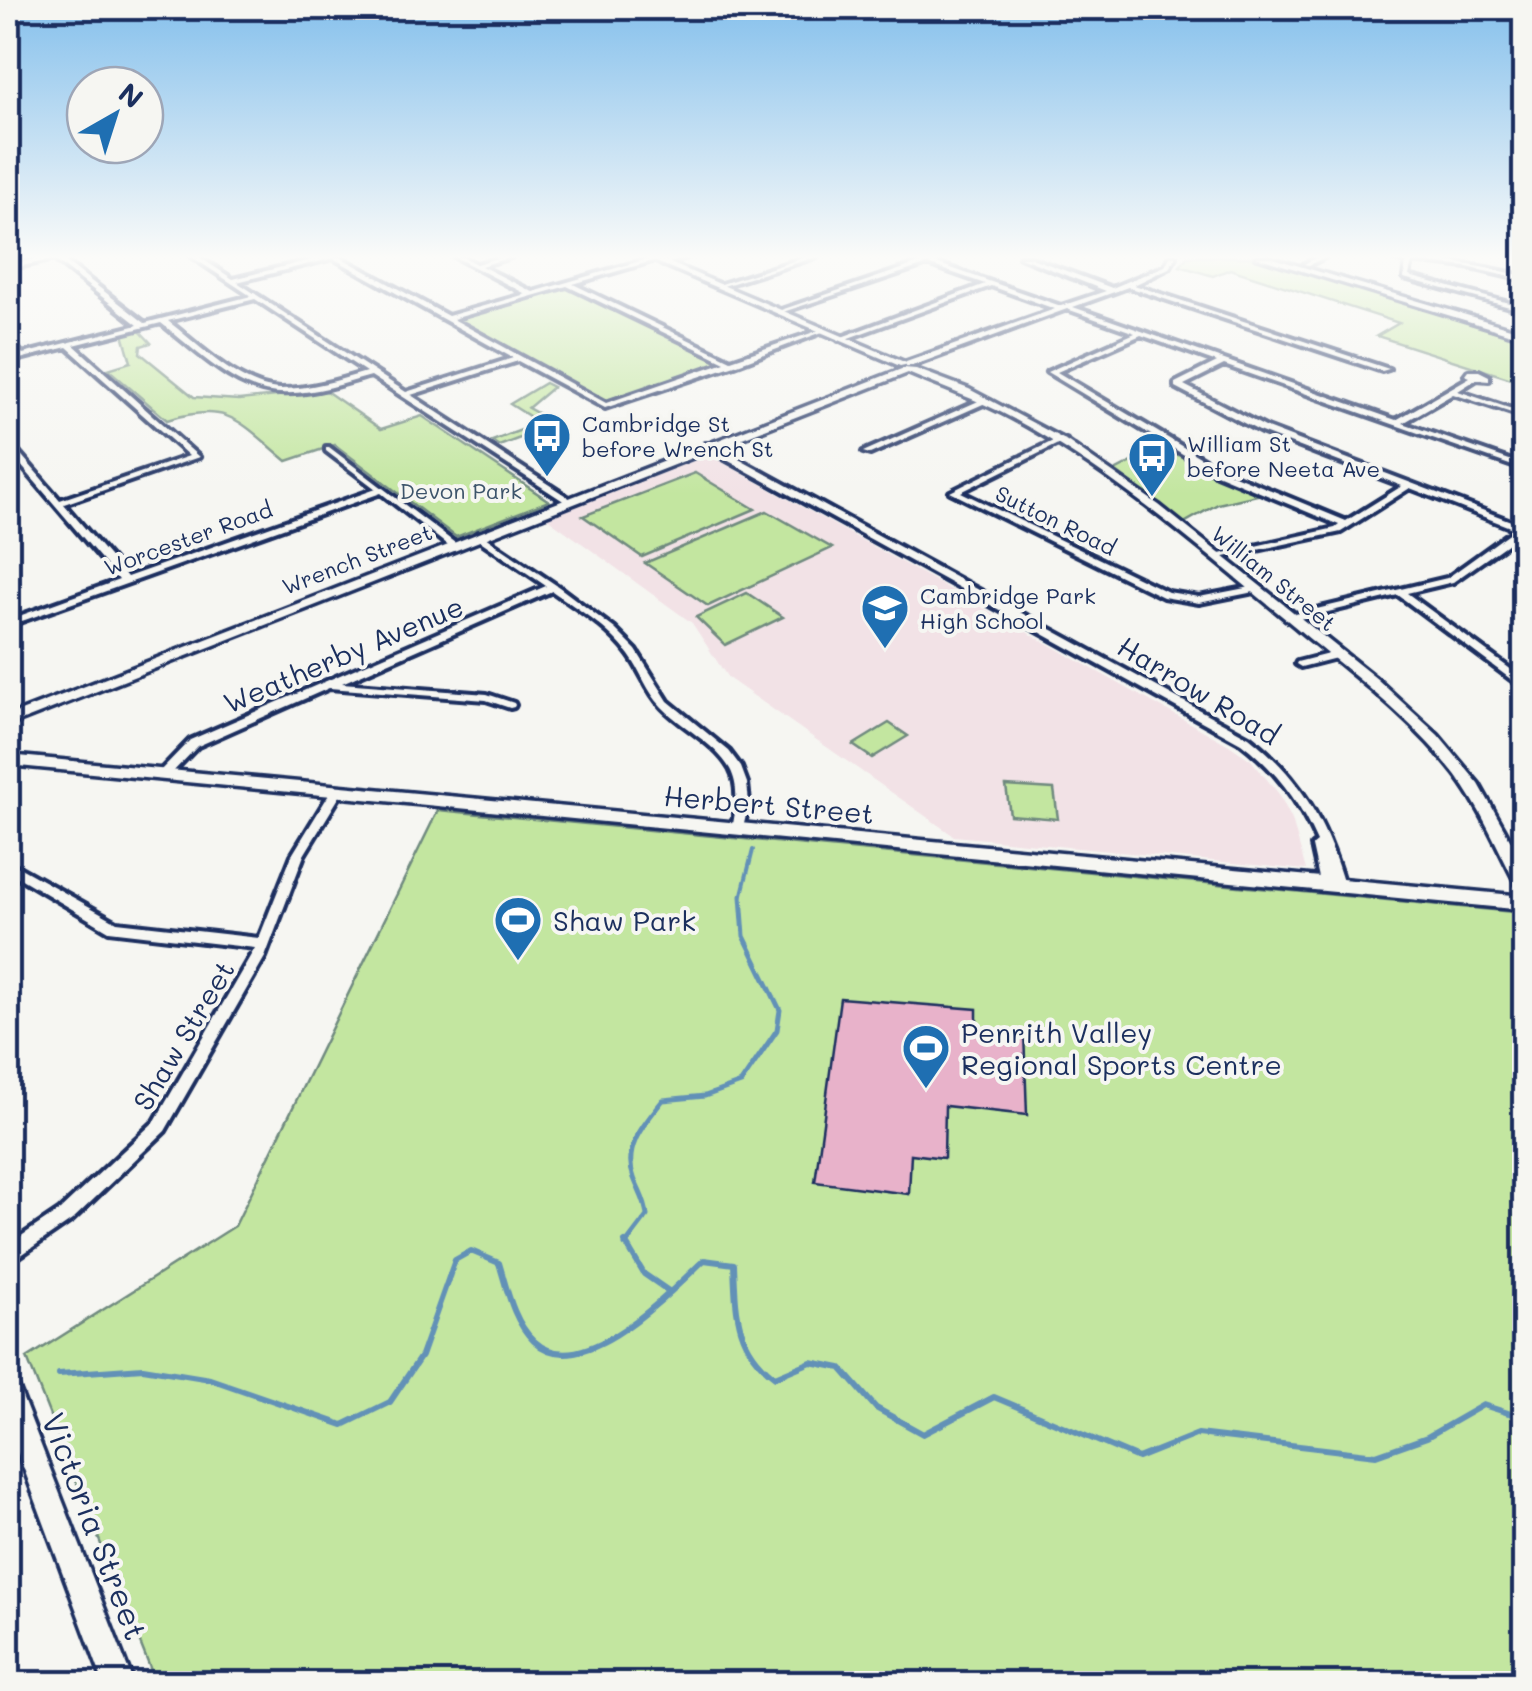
<svg xmlns="http://www.w3.org/2000/svg" width="1532" height="1691" viewBox="0 0 1532 1691" font-family="Mali,sans-serif">
  <rect width="100%" height="100%" fill="#f6f6f2"/>
  <filter id="ink" filterUnits="userSpaceOnUse"><feTurbulence type="fractalNoise" baseFrequency=".01" numOctaves="2"/><feDisplacementMap in="SourceGraphic" scale="20" xChannelSelector="R" yChannelSelector="G"/><feConvolveMatrix kernelMatrix="1 2 1 2 8 2 1 2 1" color-interpolation-filters="sRGB"/></filter>
  <g filter="url(#ink)">
    <path fill="#f2e2e6" d="M709,455L1229,745L1251,760L1279,794L1292,820L1306,870L954,836L728,678L692,623L547,518Z"/>
    <path fill="#c3e6a0" stroke="#6f8a7f" stroke-width="2.5" d="M1187,257H1253L1524,338V383L1377,336L1399,323L1230,269L1213,276L1180,266Z
      M567,287L721,361L723,363L601,402L453,320Z
      M139,330L151,343L141,346L140,353L194,397L239,400L326,391L381,429L422,416L549,501L456,537L335,445L287,461C240,422 230,401 167,420L108,369L131,362L123,334Z
      M545,383L553,387L528,408L557,424L499,446L492,441L540,423L510,404Z
      M1167,444L1222,477L1262,494L1218,504L1184,523L1115,471Z
      M695,473L755,509L642,557L583,516Z
      M767,511L832,548L708,606L645,563Z
      M747,593L783,617L725,645L696,617Z
      M889,723L908,736L872,758L853,745Z
      M1006,786L1054,789L1058,819L1010,815Z
      M438,810L1524,913V1683H156L27,1358L235,1226Z"/>
    <g fill="none" stroke-linecap="round" stroke-linejoin="round">
      <path stroke="#6291b7" stroke-width="4" d="M741,898L753,850"/>
      <path stroke="#6291b7" stroke-width="5" d="M625,1245L647,1216C646,1201 639,1192 634,1178C622,1147 645,1123 663,1100L705,1096L741,1083L777,1030L780,1010L744,936L741,896"/>
      <path stroke="#6291b7" stroke-width="6" d="M625,1242L644,1274L670,1292
        M59,1374L143,1368L210,1379L343,1425L390,1402L421,1356L455,1260L471,1251L499,1263C507,1289 513,1321 534,1341C582,1386 671,1291 704,1260L734,1264C736,1312 735,1346 775,1377L811,1362L841,1368L876,1408L923,1434L994,1397L1138,1458L1198,1434L1376,1455L1427,1437L1483,1405L1524,1418"/>
    </g>
    <path fill="#e8b2ca" stroke="#1b2f5e" stroke-width="2.5" d="M840,998L977,1009V1027L1024,1032L1027,1115L945,1106L944,1158L911,1154L909,1194L815,1182Z"/>
    <g fill="none" stroke-linecap="round" stroke-linejoin="round">
      <g stroke="#1b2f5e" stroke-width="8">
        <path id="street" d="M45,257H60L145,323L251,296L192,257H199L233,279L323,257H340L448,316L526,294L455,257H463L476,264L501,257H511L481,266L533,292L654,257L656,260L573,284L731,360L820,330L825,331L735,365L605,408L518,361L411,395L571,499V503L568,504L371,376C342,384 311,395 280,393C234,391 196,350 161,323L74,345L199,457L64,504L127,577L376,489L326,451V447H329L459,546L454,549L451,548L381,493L8,626V620L119,580L8,450V443H11L60,500L189,456L67,347L8,362V358L17,356L8,346V340L10,341L23,354L138,325L54,259L8,269V265ZM333,258L513,358L406,392L237,282ZM567,286L725,362L606,403L453,319ZM255,299L366,372C339,380 310,389 281,389C241,388 199,345 168,321Z
          M677,257H687L663,265L660,263Z
          M806,257H816L720,287L715,286Z
          M1020,257H1029L1112,288L1165,266L1170,257H1176L1169,268L1134,285L1389,369L1382,371L1128,287L1073,307L1396,420L1470,377L1465,375L1468,371H1479L1489,376V380L1477,379L1458,391L1524,413V417L1453,394L1403,423L1524,465V470L1224,365L1184,385L1267,428L1524,526V532L1453,582L1407,593L1524,679V687L1520,686L1398,595L1291,621L1286,618L1287,616L1447,578L1515,529L1410,488L1341,532L1215,559V555L1335,528L1339,525L1214,473L1047,372L1135,333L1067,309L912,366H906V362L1055,309L991,286L843,340H839V338L985,284L928,264L780,313L775,312L922,262L919,260L922,258L1061,306L1106,291ZM1141,335L1217,362L1175,383V387L1261,432L1402,486L1346,521L1220,469L1057,372Z
          M1317,257H1325L1309,265L1304,264Z
          M1382,257C1431,257 1477,265 1524,276V280L1467,267L1412,261L1409,276L1524,307V311L1404,278L1406,261Z
          M983,399L990,401L870,454L863,452Z
          M1059,438L1066,440L961,492L1168,592L1199,597L1256,586L1261,589L1259,591L1199,603L1163,597L950,492Z
          M705,444H711L1249,737C1301,778 1326,823 1344,885L1343,888L1338,890L1332,885L1326,889L1321,887L1312,846L1317,842C1299,801 1276,770 1241,743L705,448Z
          M479,533L559,587L615,629L636,650L668,701L729,751L741,767L747,783L749,803L742,832H734L732,829C736,809 740,788 730,769C715,743 682,728 662,707C647,692 641,671 629,655C610,629 578,609 552,591L342,683L487,694L514,703L515,705L514,707L510,708L486,700L329,688L198,746L167,778H159L157,775L159,772L190,740L546,586L476,538V534Z
          M1336,652L1341,655L1340,657L1301,667L1296,664L1297,662Z
          M337,787L343,791L304,855L265,957L165,1131L72,1220L14,1260L8,1262V1245L60,1210L155,1121L255,948L109,931L8,871V861L117,922L259,938L292,855L333,788Z"/>
      </g>
      <g stroke="#1b2f5e" stroke-width="7">
        <path id="secondary" d="M645,257H656L909,364L900,366Z
          M1256,257H1269L1524,332V338Z
          M904,368L916,369L969,389L1067,441L1159,505L1377,679L1438,735L1479,784L1524,864V888L1518,887C1497,848 1482,809 1455,774C1411,718 1353,675 1299,630C1207,555 1117,474 1012,418C979,400 943,388 908,373L8,726V716Z
          M8,755L1524,896V910L8,765Z
          M8,1380L17,1384L134,1684H104L8,1426Z"/>
      </g>
      <use href="#street" fill="#f6f6f2" fill-rule="evenodd"/>
      <use href="#secondary" fill="#f6f6f2" fill-rule="evenodd"/>
    </g>
  </g>
  <linearGradient id="sky" x2="0" y2="1"><stop stop-color="#85c0ec"/><stop offset="0.52" stop-color="#fbfbf9"/><stop offset="1" stop-color="#fbfbf9" stop-opacity="0"/></linearGradient>
  <rect width="1532" height="494" fill="url(#sky)"/>
  <defs>
    <g id="bus-pin" transform="scale(2.5)"><path d="M0 17L-7.5 6A9.5 9.5 0 1 1 7.5 6Z" fill="#1f6fb2" stroke="#f6f6f2"/><path d="M-5-6H5V4H4V6H2V4H-2V6H-4V4H-5ZM-3.5-4V0h7V-4ZM-3.5 1.2v1.5H-2V1.2ZM2 1.2v1.5H3.5V1.2Z" fill="#fff"/></g>
    <g id="school-pin" transform="scale(2.5)"><path d="M0 17L-7.5 6A9.5 9.5 0 1 1 7.5 6Z" fill="#1f6fb2" stroke="#f6f6f2"/><path d="M0-5L7-2L0 1L-7-2ZM-4 1L0 2.5L4 1V4Q0 6-4 4Z" fill="#fff"/></g>
    <g id="stadium-pin" transform="scale(2.5)"><path d="M0 17L-7.5 6A9.5 9.5 0 1 1 7.5 6Z" fill="#1f6fb2" stroke="#f6f6f2"/><path d="M0-5a6.5 5 0 1 0 0 10a6.5 5 0 1 0 0-10ZM-3.5-1.8h7v3.6h-7Z" fill="#fff"/></g>
  </defs>
  <g fill-rule="evenodd">
    <use href="#bus-pin" x="547" y="436"/>
    <use href="#bus-pin" x="1152" y="456"/>
    <use href="#school-pin" x="885" y="608"/>
    <use href="#stadium-pin" x="518" y="920"/>
    <use href="#stadium-pin" x="926" y="1048"/>
  </g>
  <g text-anchor="middle" dominant-baseline="central" stroke-width="8" stroke-linejoin="round" paint-order="stroke">
    <g font-size="22" fill="#1b2f5e" stroke="#f6f6f2" text-anchor="start">
      <text x="582" y="423">Cambridge St<tspan x="582" dy="25">before Wrench St</tspan></text>
      <text x="1187" y="443">William St<tspan x="1187" dy="25">before Neeta Ave</tspan></text>
      <text x="920" y="595">Cambridge Park<tspan x="920" dy="25">High School</tspan></text>
    </g>
    <g font-size="22" fill="#3d546b" stroke="#f6f6f2">
      <text x="461" y="490">Devon Park</text>
    </g>
    <g font-size="22" fill="#1b2f5e" stroke="#f6f6f2">
      <text transform="translate(1056 520) rotate(26)">Sutton Road</text>
      <text transform="translate(188 538) rotate(-20)">Worcester Road</text>
      <text transform="translate(357 559) rotate(-21)">Wrench Street</text>
      <text transform="translate(1274 578) rotate(39)">William Street</text>
    </g>
    <g font-size="28" fill="#1b2f5e" stroke="#f6f6f2">
      <text transform="translate(343 654) rotate(-23)">Weatherby Avenue</text>
      <text transform="translate(1199 690) rotate(31)">Harrow Road</text>
      <text transform="translate(769 804) rotate(5)">Herbert Street</text>
      <text transform="translate(183 1035) rotate(-59)">Shaw Street</text>
    </g>
    <g font-size="28" fill="#1b2f5e" stroke="#f6f6f2" text-anchor="start">
      <text x="553" y="920">Shaw Park</text>
      <text x="961" y="1032">Penrith Valley<tspan x="961" dy="32">Regional Sports Centre</tspan></text>
    </g>
    <g font-size="32" fill="#1b2f5e" stroke="#f6f6f2">
      <text transform="translate(96 1526) rotate(69)">Victoria Street</text>
    </g>
  </g>
  <rect width="1532" height="1691" fill="none" stroke="#f6f6f2" stroke-width="40"/>
  <rect x="20" y="20" width="1492" height="1651" fill="none" stroke="#1b2f5e" stroke-width="4" filter="url(#ink)"/>
  <g transform="translate(115 115) rotate(39)"><circle r="48" fill="#f6f6f2" stroke="#9ea6b7" stroke-width="2.5"/>
  <path d="M0-8L18 38L0 25L-18 38Z" fill="#1f6fb2"/>
  <text y="-15" font-size="28" font-weight="bold" text-anchor="middle" fill="#1b2f5e">N</text>
  </g>
</svg>
